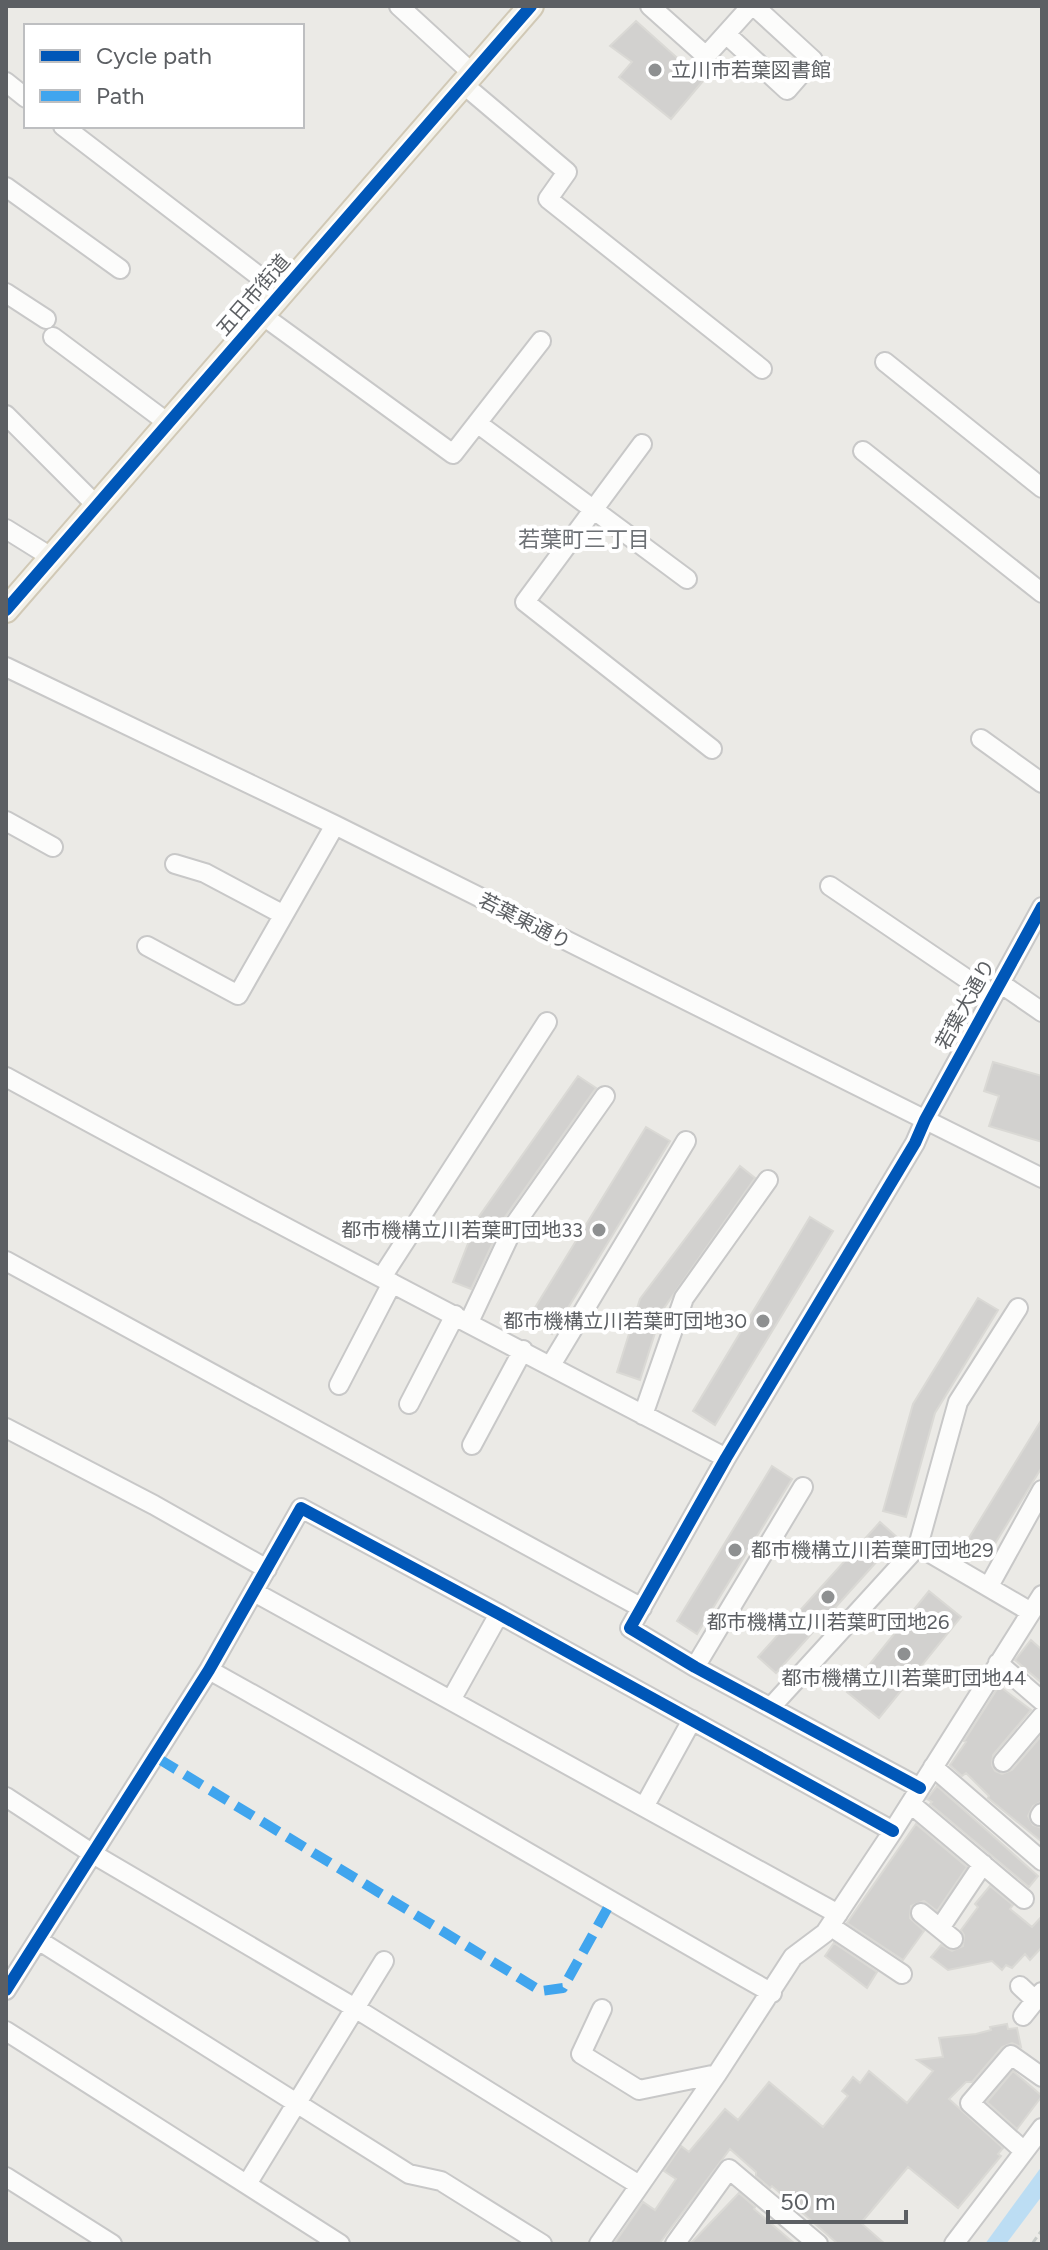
<svg xmlns="http://www.w3.org/2000/svg" width="1048" height="2250" viewBox="0 0 1048 2250" font-family="Figtree,'Noto Sans JP',sans-serif">
  <rect width="100%" height="100%" fill="#ebeae6"/>
  <path fill="#bcddf3" d="M1042,2166V2196L1006,2244H985Z"/>
  <path fill="#d2d1cf" stroke="#dad9d5" stroke-width="2" d="M636,21L703,81L671,119L619,77L632,62L610,46Z
    M993,1062L1042,1076V1142L989,1126L999,1096L984,1091Z
    M578,1076L596,1088L505,1217L471,1289L453,1282L478,1218Z
    M646,1127L670,1141L552,1334L528,1319Z
    M740,1166L755,1178L662,1311L640,1380L617,1372L640,1299Z
    M810,1217L833,1231L715,1425L693,1411Z
    M978,1298L998,1310L935,1413L906,1517L883,1511L913,1404Z
    M1042,1419V1467L985,1560L964,1546Z
    M772,1466L792,1479L697,1634L677,1621Z
    M880,1522L898,1538L776,1673L758,1657Z
    M929,1591L961,1617L879,1718L847,1692Z
    M1031,1640L1042,1650V1683L1015,1660Z
    M999,1686L1031,1710L993,1755L992,1765L995,1771L1002,1774L1012,1770L1042,1735V1801L1033,1806L1028,1816L1033,1825L1042,1828V1842L988,1798L989,1796L966,1773L962,1776L950,1765L966,1742L964,1741Z
    M937,1786L1038,1876L1029,1887L930,1804L932,1802L927,1799Z
    M916,1824L967,1867L937,1911L924,1901L911,1906L910,1918L924,1931L903,1960L847,1923Z
    M990,1886L1013,1905L1010,1909L1032,1927L1042,1916V1947L1030,1960L1025,1954L1012,1968L1006,1965L1002,1970L992,1961L948,1970L931,1957L941,1945L952,1951L963,1946L964,1935L961,1930L978,1907L975,1904Z
    M834,1943L877,1972L867,1988L825,1956Z
    M1007,2024L1008,2029L1017,2028L1021,2047L1012,2043L1002,2047L972,2082H966L949,2099L1003,2148L998,2154L1001,2156L958,2208L908,2167L861,2223L885,2244H838L772,2186L770,2188L756,2176V2172L730,2149L659,2244H614L643,2202L655,2210L676,2179L664,2171L681,2146L689,2152L725,2109L738,2120L769,2082L823,2127L848,2096L842,2091L853,2077L860,2083L869,2071L907,2103L933,2071L917,2060L943,2057L939,2038L976,2034L991,2030L990,2027Z
    M1013,2071L1042,2096L1017,2129L987,2102Z
    M739,2193L755,2207L754,2209L795,2244H690Z"/>
  <g fill="none" stroke-linecap="round" stroke-linejoin="round">
    <g stroke="#c8c8c8" stroke-width="22">
      <path id="minor" d="M399,6L472,73
        M650,6L706,56L751,6
        M726,34L787,90L813,60L754,6
        M6,82L26,98
        M463,84L567,172L548,199L762,369
        M63,126L281,293
        M6,187L120,269
        M6,293L46,319
        M262,315L453,454L541,341
        M53,337L168,423
        M885,362L1042,488
        M6,415L96,505
        M477,423L687,579
        M642,444L525,602L712,749
        M863,451L1042,593
        M6,529L51,557
        M6,667L335,825L1042,1178
        M981,739L1042,783
        M6,821L53,847
        M175,864L205,873L282,914
        M830,886L992,996
        M147,946L238,995L335,825
        M1000,983L1042,1012
        M6,1077C244,1207 485,1332 726,1458
        M6,1261L642,1608
        M382,1277L547,1022
        M469,1322L515,1224L605,1096
        M551,1365L686,1141
        M339,1385L392,1283
        M409,1404L455,1315
        M643,1415L684,1298L768,1180
        M6,1428L154,1505L267,1569
        M472,1445L523,1350
        M918,1546L1031,1612
        M989,1586L1042,1490
        M254,1592L838,1914
        M998,1663L1042,1701
        M695,1667L803,1487
        M209,1670C398,1775 583,1886 772,1993
        M451,1700L499,1614
        M771,1707L918,1546L958,1402L1018,1308
        M1003,1762L1042,1716
        M933,1767L1042,1861
        M920,1788L695,1667L630,1628L726,1458L915,1143L925,1120L1042,907
        M6,1797L93,1854L355,2008L639,2185
        M911,1804L1024,1899
        M644,1807L692,1720
        M1040,1816L1042,1813
        M921,1913L953,1939
        M830,1926L902,1974
        M940,1928L983,1864
        M38,1940L409,2174L441,2181L542,2244
        M1020,1986L1035,2000
        M6,1990L209,1670L301,1508L499,1614L893,1831
        M602,2009L581,2054L639,2090L717,2074
        M1023,2016L1042,1992
        M6,2031L340,2244
        M1024,2151L970,2103L1011,2055L1042,2077
        M6,2177L112,2244
        M247,2184L384,1961
        M599,2244L717,2074L793,1957L825,1933L893,1831L1042,1595
        M675,2244L729,2169L818,2244
        M954,2244L1042,2128"/>
    </g>
    <g stroke="#d1c9b6" stroke-width="28">
      <path id="major" d="M6,610L531,6"/>
    </g>
    <path stroke="#c8ccc9" stroke-width="3" stroke-dasharray="8 4" stroke-linecap="butt" d="M1032,2244L1042,2230"/>
    <use href="#minor" stroke="#fcfcfb" stroke-width="18"/>
    <use href="#major" stroke="#f2f0e8" stroke-width="24"/>
    <path stroke="#40a5ee" stroke-width="10" stroke-dasharray="20 10" stroke-linecap="butt" d="M159,1759L541,1991L563,1988L611,1902"/>
    <g stroke="#fff" stroke-width="17">
      <path id="cycleway" d="M6,610L531,6
        M920,1788L695,1667L630,1628L726,1458L915,1143L925,1120L1042,907
        M6,1990L209,1670L301,1508L499,1614L893,1831"/>
    </g>
    <use href="#cycleway" stroke="#0057b8" stroke-width="12"/>
  </g>
  <g fill="#8e9091" stroke="#fff" stroke-width="3">
    <circle cx="655" cy="70" r="8"/>
    <circle cx="599" cy="1230" r="8"/>
    <circle cx="763" cy="1321" r="8"/>
    <circle cx="735" cy="1550" r="8"/>
    <circle cx="828" cy="1597" r="8"/>
    <circle cx="904" cy="1654" r="8"/>
  </g>
  <g text-anchor="middle" dominant-baseline="central" stroke-width="8" stroke-linejoin="round" paint-order="stroke">
    <g font-size="20" fill="#5c5f63" stroke="#fff" text-anchor="start">
      <text x="671" y="70">立川市若葉図書館</text>
      <text x="583" y="1230" text-anchor="end">都市機構立川若葉町団地33</text>
      <text x="747" y="1321" text-anchor="end">都市機構立川若葉町団地30</text>
      <text x="751" y="1550">都市機構立川若葉町団地29</text>
      <text x="828" y="1622" text-anchor="middle">都市機構立川若葉町団地26</text>
      <text x="904" y="1678" text-anchor="middle">都市機構立川若葉町団地44</text>
    </g>
    <g font-size="20" fill="#5c5f63" stroke="#fff">
      <text transform="translate(253 295) rotate(-49)">五日市街道</text>
      <text transform="translate(525 921) rotate(27)">若葉東通り</text>
      <text transform="translate(965 1004) rotate(-61)">若葉大通り</text>
    </g>
    <g font-size="22" fill="#6d7175" stroke="#fff">
      <text x="584" y="539">若葉町三丁目</text>
    </g>
  </g>
  <rect width="1048" height="2250" fill="none" stroke="#5c5f63" stroke-width="16"/>
  <rect x="24" y="24" width="280" height="104" fill="#ffffff" stroke="#bebfc1" stroke-width="2"/>
  <rect x="40" y="50" width="40" height="12" fill="#0057b8" stroke="#bebfc1" stroke-width="2"/>
  <text x="96" y="64" font-size="24" fill="#5c5f63">Cycle path</text>
  <rect x="40" y="90" width="40" height="12" fill="#40a5ee" stroke="#bebfc1" stroke-width="2"/>
  <text x="96" y="104" font-size="24" fill="#5c5f63">Path</text>
  <path d="M768 2210v12h138v-12" fill="none" stroke="#5c5f63" stroke-width="4"/>
  <text x="780" y="2210" font-size="24" fill="#5c5f63" stroke="#ffffff" stroke-width="6" paint-order="stroke">50 m</text>
</svg>
